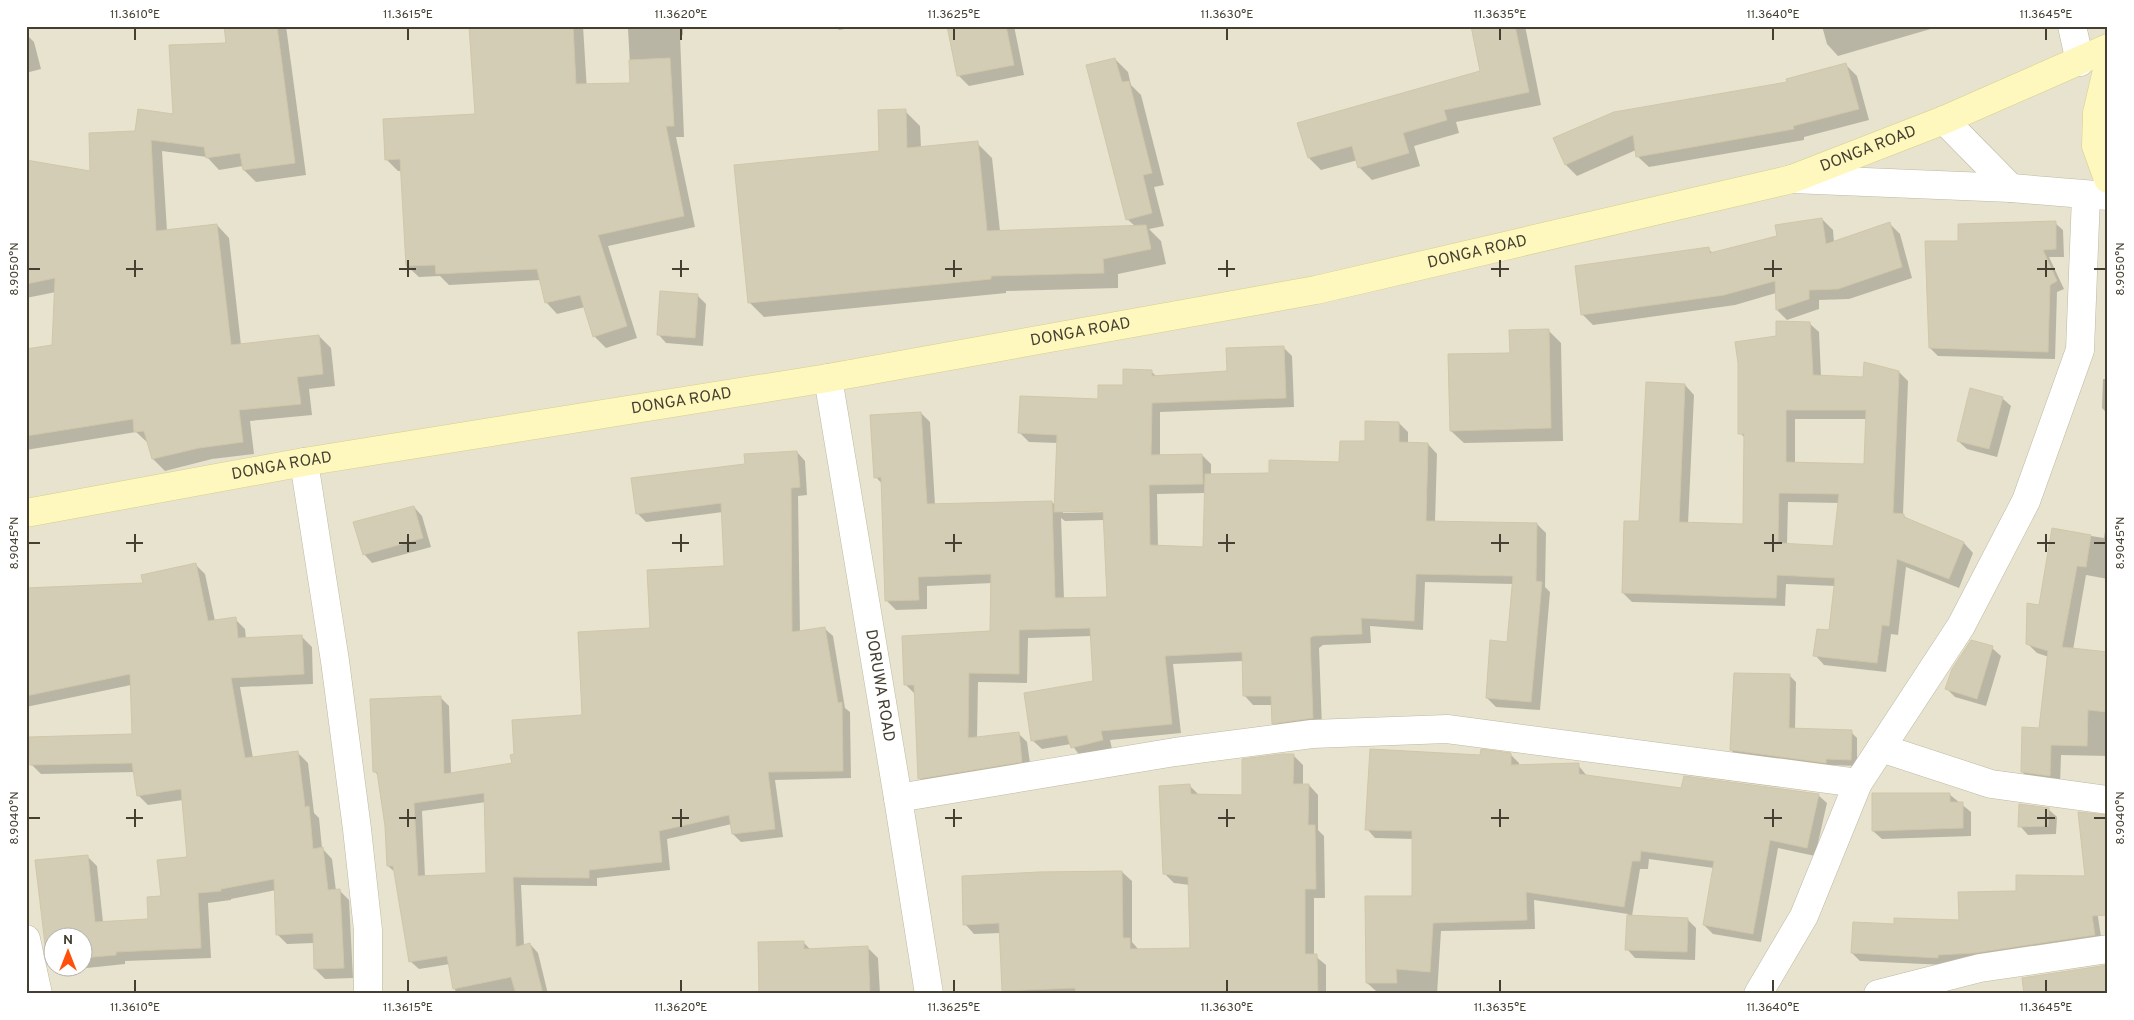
<svg xmlns="http://www.w3.org/2000/svg" width="2134" height="1020" viewBox="0 0 2134 1020" font-family="Overpass,sans-serif">
  <rect width="100%" height="100%" fill="#f3f0e1"/>
  <path fill="#e7e3ce" fill-rule="evenodd" d="M26,26H2108V994H26ZM52,938H82V968H52Z"/>
  <path fill="#0003" fill-rule="evenodd" d="M225,26H286L306,175L256,182L244,170L243,166L219,170L207,157L162,151L167,231L217,225L229,238L241,345L319,336L331,348L335,386L309,389L312,415L250,421L254,454L212,459L165,471L153,459L148,443L136,432L26,450V350L53,346L56,292L26,298V161L92,172L137,132L174,115L227,44Z
    M471,26H583L593,188L631,84L628,29L625,26H683V35H680L684,137H676L695,227L608,246L637,338L606,348L594,336L585,307L557,314L546,302L541,280L449,285L440,276L419,277L407,266L402,171H398L386,159L476,115Z
    M836,26H861L839,30Z
    M948,26H1014L1024,75L969,86L958,75Z
    M1472,26H1525L1541,105L1456,122L1459,133L1414,146L1420,166L1372,180L1359,167L1358,160L1321,170L1309,158L1482,72Z
    M1822,26H1934V28L1838,56L1827,44Z
    M2020,26H2034L2023,29Z
    M26,34L34,42L41,69L26,73Z
    M1115,59L1128,72L1131,85L1141,95L1164,185L1154,187L1164,226L1149,229L1161,241L1166,264L1118,274V288L1006,291V293L764,317L749,302L880,152L905,111L920,126L921,148L977,143L992,158L1000,231L1135,226L1127,219Z
    M1846,65L1857,76L1869,120L1804,137V140L1649,167L1637,156L1636,150L1577,176L1566,165L1555,139L1788,83Z
    M1822,219L1833,230L1834,242L1889,223L1900,234L1912,278L1849,299L1819,300V309L1787,320L1777,310L1776,293L1735,305L1593,325L1582,314L1708,249L1713,253L1778,237Z
    M2055,223L2063,230L2064,257H2049L2064,289L2057,292L2055,359L1938,356L1930,348L1960,242Z
    M698,296L706,304L703,346L666,343L658,334Z
    M1809,323L1819,332L1821,376L1865,378L1899,372L1908,381L1903,515L1910,521L1964,543L1973,553L1959,588L1906,567L1898,635L1891,634L1886,672L1824,665L1815,655L1831,632L1836,586L1786,584L1785,606L1632,602L1623,593L1640,522L1685,385L1694,395L1688,524L1744,525L1746,439L1740,433L1778,337ZM1795,419H1867L1865,465L1795,464ZM1788,502L1840,503L1834,547L1787,544Z
    M1548,330L1561,343L1563,441L1464,443L1451,431L1511,354Z
    M1283,347L1292,356L1294,407L1160,412V456L1202,455L1211,464V475L1270,474L1340,463L1366,442L1399,423L1408,432V444H1428L1437,454L1435,522L1537,524L1546,533L1545,587L1550,592L1540,710L1496,707L1487,698L1508,643L1513,584L1425,582L1423,630L1370,626L1371,643L1323,645L1319,648L1322,727L1282,732L1273,723V705H1253L1244,695L1243,661L1173,664L1181,733L1110,740L1112,749L1081,757L1071,744L1042,749L1032,740L1094,682L1092,636L1028,638L1027,683L978,682L977,738L1018,733L1027,742L1031,770L928,787L919,778L916,695L906,685L991,633L992,583L927,586V609L896,610L887,601L882,484L876,477L921,413L930,422L935,505L1052,502L1056,506L1058,443L1029,442L1019,432L1100,400L1151,371L1157,377L1229,373ZM1206,493L1204,548L1158,547L1157,494ZM1109,510V512L1063,513V511ZM1061,518L1065,521L1105,520L1109,598L1064,599Z
    M2103,379H2108V414L2102,408Z
    M2002,398L2011,406L1997,457L1967,449L1958,441Z
    M797,452L805,461L807,495L798,496L800,632L824,628L833,636L845,708L850,712L851,778L775,780L783,837L741,842L733,834L732,824L667,839L670,870L597,878V886L521,885L524,946L530,944L538,953L548,994H456L450,964L419,969L410,961L396,873L388,866L386,826L379,776L374,771L440,697L449,706L451,774L513,765L584,716L652,630L725,568L723,512L646,522L638,514L746,465ZM486,802L488,874L425,877L422,811Z
    M414,507L422,516L431,547L372,563L364,554Z
    M2108,513V579L2086,575L2073,650L2108,654V756L2061,755L2060,786L2032,782L2022,772L2040,729L2049,657L2037,653L2027,643L2040,606L2053,530L2104,538Z
    M195,564L205,574L215,621L235,619L245,629L246,639L302,637L312,647L313,684L240,687L253,758L298,753L308,763L314,813L319,818L322,848L332,859L336,891L339,890L349,900L353,978L325,979L315,969L314,943L287,944L277,934L276,890L231,899V900L208,903L211,958L125,961V964L58,971L55,968H82V938H52V965L48,961L36,861L87,856L97,866L103,922L149,920L189,858L183,800L148,805L138,795L135,772L41,774L31,764L134,735L131,685L26,707V589L144,584Z
    M1992,648L2001,656L1986,706L1955,697L1947,689Z
    M1790,676L1796,682L1795,730L1851,732L1857,738V766L1832,765L1831,768L1737,756L1731,750Z
    M1510,754L1519,763V766L1578,765L1587,776L1682,789L1818,795L1827,803L1815,856L1778,848L1761,942L1713,934L1704,925L1714,868L1649,859L1648,869H1640L1632,916L1687,919L1696,928L1695,960L1635,958L1627,949L1628,914L1534,900L1535,929L1441,931L1437,994L1376,991L1367,983L1413,897L1414,839L1375,838L1367,829L1482,756Z
    M1293,755L1303,765V785H1309L1318,795V830L1324,836L1325,898H1314V955L1326,965V994H1004L1001,933L974,934L965,924L1122,872L1132,881V942L1139,950H1191L1190,885L1174,883L1164,873L1190,786L1199,795L1243,797Z
    M1949,794L1971,812V836L1882,839L1873,831Z
    M2048,809L2057,817L2056,834L2028,835L2020,826Z
    M2093,885L2102,943L1982,961L1945,962V965L1860,961L1852,953L1895,925L1960,921L2017,893Z
    M804,943L811,950L868,948L878,958L880,994H761Z"/>
  <path fill="#d4cdb5" stroke="#d1c6a8" fill-rule="evenodd" d="M224,26H277L295,163L243,170L240,153L206,158L204,147L151,140L156,231L217,224L231,345L319,335L323,374L297,377L301,404L239,410L243,442L199,448L152,459L144,431L134,432L133,419L26,436V349L52,345L55,278L26,284V160L90,171L89,133L135,131L138,109L173,114L169,45L226,43Z
    M469,26H573L576,84L630,83L629,60L670,58L674,126H666L684,216L598,235L627,326L593,337L580,295L545,303L537,269L436,274L435,265L406,266L400,159L385,160L383,119L475,114Z
    M947,26H1006L1014,65L957,76Z
    M1471,26H1515L1529,92L1444,110L1447,120L1403,133L1409,153L1358,168L1352,146L1308,158L1297,123L1480,71Z
    M1115,58L1122,82L1129,81L1152,173L1143,175L1152,213L1126,220L1086,65Z
    M1846,63L1859,109L1793,126L1794,129L1636,157L1633,135L1565,165L1553,138L1614,112L1787,82L1786,79Z
    M906,109L907,148L978,141L987,231L1146,225L1151,249L1103,259L1104,273L991,276V279L748,303L734,165L879,151L878,110Z
    M1822,218L1826,244L1890,222L1902,267L1838,289L1809,290V299L1776,310L1775,281L1724,295L1581,315L1575,266L1709,247L1710,253L1777,236L1775,225Z
    M2056,221V249L2043,250L2057,281L2050,285L2048,352L1929,348L1925,241H1958V224Z
    M660,291L698,294L695,338L657,335Z
    M1776,321L1810,322L1813,375L1863,377L1864,362L1899,371L1893,513L1904,514V517L1964,542L1949,579L1897,559L1889,626L1882,625L1877,663L1813,656L1817,629L1829,630L1835,578L1777,575L1776,598L1622,593L1624,521H1639L1646,382L1685,384L1679,522L1743,524L1744,434H1738V363L1735,342L1776,336ZM1786,410H1866L1864,464L1786,462ZM1779,493L1839,494L1833,546L1778,543Z
    M1549,329L1551,428L1450,431L1448,354L1510,353L1509,330Z
    M1284,346L1286,398L1152,403L1151,455L1202,454L1203,484L1149,485L1150,545L1203,547L1205,474L1269,473V460L1339,462L1340,441H1365V421L1399,422V442L1428,443L1426,521L1537,523L1536,581L1542,582L1531,702L1486,698L1490,640L1507,642L1513,576L1416,574L1414,621L1361,618L1362,634L1313,636L1310,638L1313,718L1272,724L1271,696H1243L1242,652L1165,656L1172,724L1101,731L1103,740L1071,748L1067,735L1031,741L1024,693L1093,681L1090,628L1019,630V674L969,673L968,738L1019,732L1022,762L918,779L914,685H904L902,636L990,631L991,574L918,577L919,600L885,601L881,477L874,478L870,415L921,412L927,504L1052,501L1055,598L1107,597L1103,511L1054,512L1057,435L1018,433L1020,396L1098,399V385H1123V369L1152,370V376L1227,371L1226,348Z
    M1970,388L2003,397L1989,449L1957,441Z
    M797,451L800,487L791,488L792,632L825,627L838,703L842,702L843,771L768,772L775,829L732,834L729,815L659,831L662,862L589,870V878L513,877L516,947L530,943L543,994H516L511,977L453,989L447,956L409,962L393,866H387L385,826L377,772H373L370,699L441,696L444,774L512,763L510,755L514,754L512,720L582,715L578,632L650,628L647,570L724,566L721,503L636,514L631,478L745,464L744,454ZM484,793L486,873L418,876L414,803Z
    M414,506L423,538L363,555L353,522Z
    M2052,528L2091,535L2086,567L2077,566L2062,647L2108,652V712L2088,710L2087,746L2051,745L2050,776L2021,772L2022,727L2039,728L2048,651L2026,644L2027,603L2039,605Z
    M196,563L208,621L236,617L238,638L302,635L304,674L231,678L245,758L298,751L305,807L309,806L313,849L323,847L328,890L340,889L344,968L314,969L313,933L276,935L274,879L221,889V891L198,893L201,948L116,952V955L82,958V938H52V961H47L35,860L88,855L95,922L148,919L147,897L161,896L157,860L187,857L181,789L137,796L132,763L30,765L29,737L132,734L130,674L26,696V588L143,583L141,575Z
    M1971,640L1993,646L1977,699L1945,689L1952,669Z
    M1734,673L1790,674L1789,728L1852,730L1851,760L1826,759V763L1730,750Z
    M1370,749L1480,755L1481,749L1511,753V765L1579,763V774L1681,788L1684,776L1819,794L1807,848L1770,840L1753,934L1703,925L1714,861L1641,851L1640,861H1632L1624,907L1526,892L1527,920L1433,923L1430,972L1396,969L1397,983H1366L1365,896H1412V831L1365,830Z
    M1282,754H1294L1293,784H1309L1308,825H1315L1316,889H1305V954H1317L1318,994H1076L1075,988L1002,991L999,923L963,925L962,876L1039,872L1122,871L1123,938H1130V949L1190,948L1188,877L1163,874L1159,786L1190,784L1191,794L1242,795V759Z
    M1872,793H1950V802H1963V828L1872,831Z
    M2019,804L2049,808L2048,826L2018,827Z
    M2078,812L2108,815V915L2092,916L2095,935L1974,953L1938,955V958L1851,953L1853,922L1894,924V918L1959,920L1958,892L2016,891V875L2085,876Z
    M1627,915L1688,918L1687,952L1625,950Z
    M804,941V949L868,946L870,994H759L758,942Z
    M2108,965V994H2024L2022,978Z"/>
  <g fill="none" stroke-linecap="round" stroke-linejoin="round">
    <g stroke="#beb9a3" stroke-width="29">
      <g id="street">
        <path d="M2072,26L2080,62"/>
        <path d="M1944,120L2011,188"/>
        <path d="M1792,179L2011,188L2108,196"/>
        <path id="s1" d="M828,378L898,798L929,994"/>
        <path d="M304,462L335,661L357,829L368,930V994"/>
        <path d="M1881,748L1991,784L2108,800"/>
        <path d="M898,798L1175,752L1312,734L1447,729L1858,783"/>
        <path d="M26,939L38,994"/>
        <path d="M1758,994L1804,916L1858,783L1961,626L2026,501L2080,350L2086,196"/>
        <path d="M1878,994L1980,968L2108,949"/>
      </g>
    </g>
    <g stroke="#d7ce8b" stroke-width="29">
      <g id="secondary">
        <path d="M2108,66L2097,113L2096,146L2108,179"/>
        <path id="s2" d="M26,513L304,462L828,378L1316,290L1792,179L1944,120L2108,48"/>
      </g>
    </g>
    <use href="#street" stroke="#fff" stroke-width="28"/>
    <use href="#secondary" stroke="#fff8be" stroke-width="28"/>
  </g>
  <path fill="none" stroke="#443f31" stroke-width="2" d="M135,28V40M408,28V40M681,28V40M954,28V40M1227,28V40M1500,28V40M1773,28V40M2046,28V40M135,260V277M408,260V277M681,260V277M954,260V277M1227,260V277M1500,260V277M1773,260V277M2046,260V277M28,269H40M126,269H143M399,269H416M672,269H689M945,269H962M1218,269H1235M1491,269H1509M1764,269H1782M2037,269H2055M2094,269H2106M135,534V552M408,534V552M681,534V552M954,534V552M1227,534V552M1500,534V552M1773,534V552M2046,534V552M28,543H40M126,543H143M399,543H416M672,543H689M945,543H962M1218,543H1235M1491,543H1509M1764,543H1782M2037,543H2055M2094,543H2106M135,809V827M408,809V827M681,809V827M954,809V827M1227,809V827M1500,809V827M1773,809V827M2046,809V827M28,818H40M126,818H143M399,818H416M672,818H689M945,818H962M1218,818H1235M1491,818H1509M1764,818H1782M2037,818H2055M2094,818H2106M135,980V992M408,980V992M681,980V992M954,980V992M1227,980V992M1500,980V992M1773,980V992M2046,980V992"/>
  <g text-anchor="middle" dominant-baseline="central" stroke-width="4" stroke-linejoin="round" paint-order="stroke">
    <g font-size="16" fill="#443f31" stroke="#fff">
      <text stroke="none"><textPath href="#s2" startOffset="1880">DONGA ROAD</textPath></text>
      <text stroke="none"><textPath href="#s2" startOffset="1475">DONGA ROAD</textPath></text>
      <text stroke="none"><textPath href="#s2" startOffset="1070">DONGA ROAD</textPath></text>
      <text stroke="none"><textPath href="#s2" startOffset="665">DONGA ROAD</textPath></text>
      <text stroke="none"><textPath href="#s2" startOffset="260">DONGA ROAD</textPath></text>
      <text stroke="none"><textPath href="#s1" startOffset="312">DORUWA ROAD</textPath></text>
    </g>
  </g>
  <rect width="2134" height="1020" fill="none" stroke="#ffffff" stroke-width="55"/>
  <g transform="translate(68 952)"><circle r="24" fill="#ffffff" stroke="#b4b2ad"/>
  <path d="M0-4L9 19L0 12L-9 19Z" fill="#ff510b"/>
  <text y="-8" font-size="14" font-weight="bold" text-anchor="middle" fill="#443f31">N</text>
  </g>
  <rect x="28" y="28" width="2078" height="964" fill="none" stroke="#443f31" stroke-width="2"/>
  <g font-size="12" text-anchor="middle" fill="#443f31">
    <text x="135" y="18">11.3610°E</text>
    <text x="408" y="18">11.3615°E</text>
    <text x="681" y="18">11.3620°E</text>
    <text x="954" y="18">11.3625°E</text>
    <text x="1227" y="18">11.3630°E</text>
    <text x="1500" y="18">11.3635°E</text>
    <text x="1773" y="18">11.3640°E</text>
    <text x="2046" y="18">11.3645°E</text>
    <text transform="translate(14 269) rotate(-90)" y="4">8.9050°N</text>
    <text transform="translate(2120 269) rotate(-90)" y="4">8.9050°N</text>
    <text transform="translate(14 543) rotate(-90)" y="4">8.9045°N</text>
    <text transform="translate(2120 543) rotate(-90)" y="4">8.9045°N</text>
    <text transform="translate(14 818) rotate(-90)" y="4">8.9040°N</text>
    <text transform="translate(2120 818) rotate(-90)" y="4">8.9040°N</text>
    <text x="135" y="1011">11.3610°E</text>
    <text x="408" y="1011">11.3615°E</text>
    <text x="681" y="1011">11.3620°E</text>
    <text x="954" y="1011">11.3625°E</text>
    <text x="1227" y="1011">11.3630°E</text>
    <text x="1500" y="1011">11.3635°E</text>
    <text x="1773" y="1011">11.3640°E</text>
    <text x="2046" y="1011">11.3645°E</text>
  </g>
</svg>
